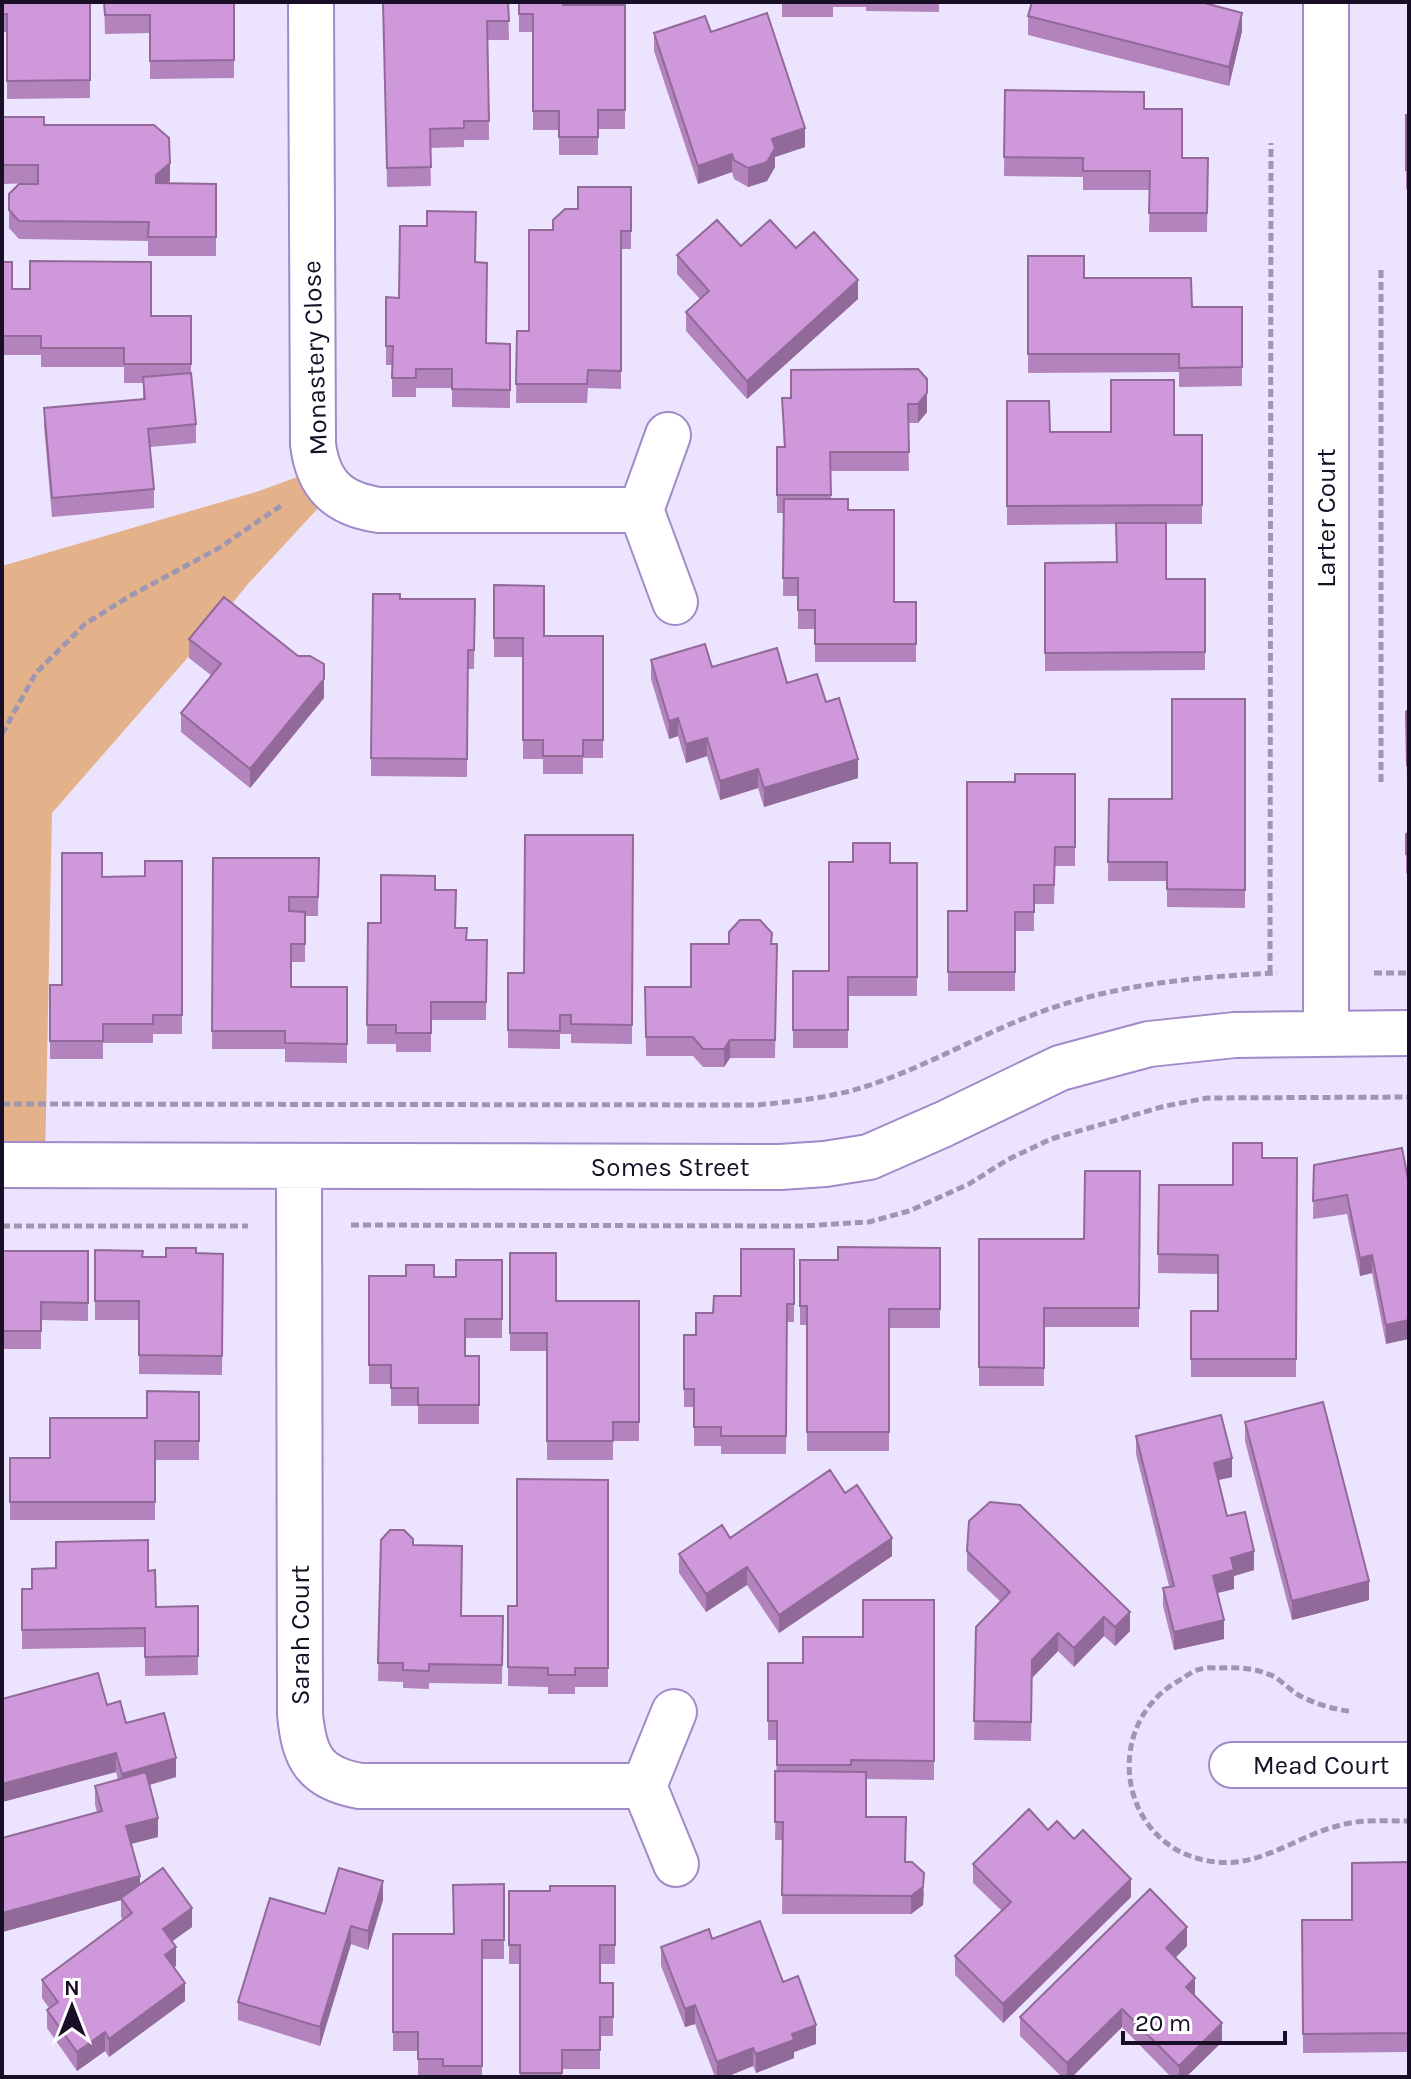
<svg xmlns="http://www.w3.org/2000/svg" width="1411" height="2079" viewBox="0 0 1411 2079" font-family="Karla,sans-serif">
  <rect width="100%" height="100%" fill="#ece4ff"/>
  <path fill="#e4b28a" d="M319,469L333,492L248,584L190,655L52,813L45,1165H2V566L259,491Z"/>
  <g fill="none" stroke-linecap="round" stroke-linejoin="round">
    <g stroke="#a08ac8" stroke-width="48">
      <path id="minor" d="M311,2L313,444C318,485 338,504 379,510H641
        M1326,2V1033
        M668,435L641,510L675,602
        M2,1165L780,1167L825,1164L869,1157L944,1124L1060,1068L1149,1044L1235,1035L1409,1033
        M299,1166L300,1714C304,1758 315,1778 360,1786H644
        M674,1712L644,1786L676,1864
        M1232,1765H1409"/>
    </g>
    <path stroke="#9f97b0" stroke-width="5" stroke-dasharray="8 4" stroke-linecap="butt" d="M1381,270V784
      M2,734L36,673L85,624L128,597L219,548L282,505
      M1270,973L1271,143
      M1374,973H1409
      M2,1104L757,1105C797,1101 838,1097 876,1083C939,1061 997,1025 1061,1005C1129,983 1205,976 1277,973
      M351,1225L801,1226L869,1222L909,1211L969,1184L1007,1160L1051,1139L1165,1106L1207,1098L1409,1097
      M2,1226H248
      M1349,1711C1332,1709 1312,1703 1297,1694C1289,1689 1282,1681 1273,1676C1256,1668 1238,1667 1219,1668C1214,1668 1206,1667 1201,1669C1194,1670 1186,1676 1180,1680C1098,1725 1119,1852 1216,1862C1260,1867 1296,1837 1337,1826C1360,1819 1385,1821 1409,1821"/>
    <use href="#minor" stroke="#fff" stroke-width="44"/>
  </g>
  <path fill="#b283bc" d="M2,2H90V98L7,99V32H2Z
    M104,2H234V78L150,79V33L105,34Z
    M383,2H508L509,40H488L489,140H464V147L430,148L431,186L387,187Z
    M519,2L563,5H625V129H598V155H559V130H533V32H519Z
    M782,2H939V12L866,11V7H833V17H782Z
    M1028,16L1242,31L1229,86L1028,35Z
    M711,32L805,147L775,157V167L767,181L748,187L734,179L732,172L698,184L654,51V33Z
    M1005,90L1144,109L1182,158H1208L1207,232H1149L1150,190H1083V177L1004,176Z
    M1406,115H1409V189H1406Z
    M2,117L44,125L170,181L168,183L216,184V256H148V241L19,239L9,228V194L38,184V183L2,184Z
    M631,187V249H621V389L588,388L587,403H516L517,331H529L553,230Z
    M741,246L858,299L747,399L686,331V312L700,299L677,274V255Z
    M1028,256L1084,278L1192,307H1242V386L1179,387V372L1028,373Z
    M2,262L12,289L151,316H191V374L196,424V443L150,447L154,489V508L52,517L44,426V408L143,399V383H124V367H41V355H2Z
    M475,262L486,343L510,344V408L452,407V388H416V397H392V365H386V297L399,298Z
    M918,369L927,412L918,423H908L909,471H831V499L848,510L894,602H916V662H815V629H798V596H783L784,513H777V447H784L782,398H791Z
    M1007,401L1050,432L1202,435V524H1166V579H1205V670L1045,671V563L1117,562L1116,524L1007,525Z
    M494,585L544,636H603V758H583V774H543V759H523V657H494Z
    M373,594L400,599H475L474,669H468L467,777L371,776Z
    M189,639L298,656L324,698L250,788L181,732V713L212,676L189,658Z
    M651,660L712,667L787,683L826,702L858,778L764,807L758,788L720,800L707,756L686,763L678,736L669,739L651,679Z
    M1245,699V908L1167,907V881H1108L1109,799H1172Z
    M1409,709V785L1407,784L1406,712Z
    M1075,774V866H1055L1054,904H1034V931H1015V991H948V911H967L1015,782Z
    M1409,832V876L1406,873V834Z
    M633,835L632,1044L571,1043V1034H560V1049L508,1048V973H524Z
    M213,858H319L318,916H305V962H291V987H347V1063L285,1062V1049H212Z
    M182,861V1034H153V1043H103V1059H50V985H62L102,877L145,876Z
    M890,863H917V996H848V1048H793V971H829Z
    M435,890L455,928L467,940H487L486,1020H431V1052H396V1044H367L368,923H381Z
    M772,944H777L775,1058H730L724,1067H703L693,1056H646L645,987H691Z
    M1262,1158H1297L1296,1377H1191V1311H1218V1274L1158,1273L1159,1185H1233Z
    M1314,1165L1409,1184L1386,1344L1372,1273L1360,1276L1347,1214L1313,1219Z
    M1140,1171L1139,1327H1044V1386H979V1239H1084Z
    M940,1248V1328H889V1451H807V1325H800V1260H838Z
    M794,1249V1322H787L786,1454H721V1446H694V1407H684V1335H696L713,1313L741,1296Z
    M95,1250L143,1257H166L196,1253L223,1254L222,1375L139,1374V1320H95Z
    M2,1251H88V1321L41,1320V1349H2Z
    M510,1253L556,1301H639V1441H613V1460H547V1351H510Z
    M502,1260V1338H465V1356H479V1424H418V1406H391V1384H369V1276L456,1277Z
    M199,1392V1460H155V1520H10V1458H50L147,1418Z
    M1245,1422L1369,1600L1292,1620L1245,1441Z
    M1136,1436L1232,1477L1218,1480L1227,1516L1254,1570L1234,1576V1589L1217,1593L1224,1639L1174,1650L1163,1606V1588L1169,1586L1136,1454Z
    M608,1480V1687H575V1694H548V1687L508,1686V1606H517Z
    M845,1493L892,1556L779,1633L747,1585L706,1612L679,1573V1554L730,1538Z
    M381,1540L413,1545L461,1616H503L502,1684L429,1683V1689L403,1688V1682L378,1681Z
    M967,1551L1130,1631L1115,1646L1104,1636L1074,1667L1058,1651L1032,1678L1031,1741L974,1740L976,1627L1001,1602L967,1570Z
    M56,1568L148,1571L156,1607L198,1606V1675L145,1676V1647L22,1649V1589H32Z
    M934,1600V1780L866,1779V1817L905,1862L924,1892L923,1905L911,1914H782L783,1840H775L777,1740H768V1663H803L863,1637Z
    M2,1699L107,1705L126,1723L176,1777L150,1785L158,1837L131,1844L140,1885L192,1927L172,1941L176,1966L174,1968L185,2001L109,2057L105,2051L77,2071L47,2028V2010L49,2008L42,1998V1980L123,1920L121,1917V1900L2,1932L97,1812L95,1805V1786L118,1780L116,1772L2,1802Z
    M1048,1830L1131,1897L1003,2023L955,1975V1956L1002,1911L973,1883V1864Z
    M1409,1862V2052L1303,2053L1302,1920H1352Z
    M504,1884V1959H482V2077H418V2051H393V1934H453Z
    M615,1886V1964H600V1983H613V2036H600V2069H562V2077H520V1964H509V1891H550Z
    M383,1900L368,1950L351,1944L320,2046L238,2020V2002L325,1914Z
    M712,1939L783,1982L816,2044L794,2052V2058L756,2073L753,2066L726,2077H715L695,2024L685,2027L661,1966V1947Z
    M1187,1946L1175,1958L1195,1996L1222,2042L1186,2077H1171L1122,2027L1072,2077H1062L1020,2036V2017Z"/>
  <path fill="#916a99" d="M1242,13V31L1229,86V67Z
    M805,128V147L775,157V167L767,181L748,187V168L772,139Z
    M732,154V172L698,184V166Z
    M170,163V181L156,194V175Z
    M858,280V299L747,399V381Z
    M927,393V412L918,423V404Z
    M324,679V698L250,788V769Z
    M678,718V736L669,739V721Z
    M707,738V756L686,763V744Z
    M858,759V778L764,807V788Z
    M758,769V788L720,800V781Z
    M730,1040V1058L724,1067V1049Z
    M1372,1255V1273L1360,1276V1258Z
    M1409,1320V1339L1386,1344V1325Z
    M1232,1458V1477L1214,1481V1463Z
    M892,1538V1556L779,1633V1615Z
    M1254,1551V1570L1234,1576V1589L1213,1594V1576L1231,1558Z
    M747,1567V1585L706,1612V1594Z
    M1369,1581V1600L1292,1620V1601Z
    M1130,1612V1631L1115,1646V1627Z
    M1104,1617V1636L1074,1667V1648Z
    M1224,1620V1639L1174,1650V1632Z
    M1058,1633V1651L1032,1678L1031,1741L1032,1660Z
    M116,1753V1772L2,1802V1784Z
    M176,1758V1777L122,1792V1774Z
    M158,1818V1837L126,1845V1826Z
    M924,1873L923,1905L911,1914V1896Z
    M140,1876V1895L2,1932V1913Z
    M1131,1879V1897L1003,2023V2004Z
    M383,1881V1900L368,1950V1931Z
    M192,1908V1927L163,1948V1929Z
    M351,1926V1944L320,2046V2027Z
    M1187,1927V1946L1166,1967V1948Z
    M176,1947V1966L165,1974V1955Z
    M1195,1978V1997L1186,1987Z
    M185,1983V2001L109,2057V2039Z
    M695,2005V2024L685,2027V2009Z
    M1122,2009V2027L1072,2077H1067V2063Z
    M1222,2023V2042L1186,2077H1179V2066Z
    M816,2025V2044L794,2052V2058L756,2073V2054L792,2034Z
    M105,2032V2051L77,2071V2052Z
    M753,2048V2066L726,2077H717V2062Z"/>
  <path fill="#cf98db" stroke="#916a99" stroke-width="2" d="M2,2H90V80L7,81V14H2Z
    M104,2H234V60L150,61V15H105Z
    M383,2H508L509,21H487L489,121H464V128L430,129L431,167L387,168Z
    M519,2H563V5H625V110H598V137H559V111H533V14H519Z
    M1032,2H1201L1242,13L1229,67L1028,16Z
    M767,13L805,128L772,139L775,148L767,162L748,168L734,160L732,154L698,166L654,33L705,16L711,32Z
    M1005,90L1144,92V109H1182V158H1208L1207,213H1149L1150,171H1083V158L1004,157Z
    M1406,115H1409V170H1406Z
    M2,117H44V125H154L169,138L170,163L156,175V183L216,184V237H148L149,222L19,221L9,210V194L19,184H38V165H2Z
    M578,187H631V231H621V371L588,370L587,384H516L517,331H529V230H553V220L565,209H578Z
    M427,211L476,212L475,262L487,263L486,343L510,344V390L452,389V369H416V378H392L393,346H386V297L399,298L400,226H427Z
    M717,220L741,246L770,220L796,248L814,232L858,280L747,381L686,312L709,291L677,255Z
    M1028,256H1084V278H1191L1192,307H1242V367L1179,368V354H1028Z
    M30,261L151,262V316H191V364H124V348H41V336H2V262H12V289H30Z
    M918,369L927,379V393L918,404H908L909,452H830L831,495H777V447H785L782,398H791V370Z
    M191,373L196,424L148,429L154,489L52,498L44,408L145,399L143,377Z
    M1111,380H1174V435H1202V505L1007,506V401H1049L1050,432H1111Z
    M784,499H848V510H894V602H916V644H815V610H798V578H783Z
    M1116,523H1166V579H1205V652L1045,653V563L1117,562Z
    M494,585L544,586V636H603V740H583V756H543V740H523V638H494Z
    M373,594H400V599H475L474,650H468L467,759L371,758Z
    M224,597L298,656H310L324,664V679L250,769L181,713L221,664L189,639Z
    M705,644L712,667L777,648L787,683L817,674L826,702L839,698L858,759L764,788L758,769L720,781L707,738L686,744L678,718L669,721L651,660Z
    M1172,699H1245V890L1167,889V862H1108L1109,799H1172Z
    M1409,709V767L1407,765L1406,712Z
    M1015,774H1075V847H1055L1054,885H1034V912H1015V972H948V911H967V782H1015Z
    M1409,832V857L1406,854V834Z
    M525,835H633L632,1025L571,1024V1015H560V1031L508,1030V973H524Z
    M853,843H890V863H917V977H848V1030H793V971H829V862H853Z
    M62,853H102V877L145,876V861H182V1015H153V1024H103V1041H50V985H62Z
    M213,858H319L318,897H289V911L305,912V944H291V987H347V1044L285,1043V1031H212Z
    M381,875L435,876V890H456L455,928H467L466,940H487L486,1002H431V1033H396V1025H367L368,923H381Z
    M740,920H760L772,933L771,944H777L775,1040H730L724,1049H703L693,1037H646L645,987H691V944H729V932Z
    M1233,1143H1262V1158H1297L1296,1359H1191V1311H1218V1255L1158,1254L1159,1185H1233Z
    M1402,1148L1409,1184V1320L1386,1325L1372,1255L1360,1258L1347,1195L1313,1201L1314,1165Z
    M1085,1171H1140L1139,1308H1044V1368L979,1367V1239H1084Z
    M838,1247L940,1248V1309H889V1432H807V1306H800V1260H838Z
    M166,1248H196V1253L223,1254L222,1356L139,1355V1301H95V1250L143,1251L142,1257H166Z
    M741,1249H794V1304H787L786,1436H721V1427H694V1389H684V1335H696V1313H713L714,1296H741Z
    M2,1251H88V1303L41,1302V1331H2Z
    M510,1253H556V1301H639V1422H613V1441H547V1333H510Z
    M456,1260H502V1319H465V1356H479V1405H418V1388H391V1365H369V1276H406V1265H434V1277H456Z
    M147,1391L199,1392V1441H155V1502H10V1458H50V1418H147Z
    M1323,1402L1369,1581L1292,1601L1245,1422Z
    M1221,1415L1232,1458L1214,1463L1227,1516L1245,1512L1254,1551L1231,1558L1234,1570L1213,1576L1224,1620L1174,1632L1163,1588L1174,1586L1136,1436Z
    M830,1470L845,1493L857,1485L892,1538L779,1615L747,1567L706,1594L679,1554L722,1525L730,1538Z
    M517,1479L608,1480V1668H575V1675H548V1668L508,1667V1606H517Z
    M990,1502L1020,1505L1130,1612L1115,1627L1104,1617L1074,1648L1058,1633L1032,1660L1031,1722L974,1721L976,1627L1010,1592L967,1551L969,1521Z
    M390,1530H404L413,1539V1545L462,1546L461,1616H503L502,1665L429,1664V1671L403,1670V1663H378L381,1540Z
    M148,1540V1571L155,1570L156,1607L198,1606V1656L145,1657V1628L22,1630V1589H32V1569L56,1568V1542Z
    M863,1600H934V1761L851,1760V1765H777V1721H768V1663H803V1637H863Z
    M98,1673L107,1705L120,1701L126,1723L164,1713L176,1758L122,1774L116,1753L2,1784V1699Z
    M775,1771L866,1772V1817H906L905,1862H912L924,1873L923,1887L911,1896L782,1895L783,1822H775Z
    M146,1772L158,1818L126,1826L140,1876L2,1913V1838L102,1811L95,1786Z
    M1029,1809L1048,1830L1057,1821L1074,1839L1083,1830L1131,1879L1003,2004L955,1956L1011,1902L973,1864Z
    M1409,1862V2033L1303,2034L1302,1920H1352V1863Z
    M163,1868L192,1908L163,1929L176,1947L165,1955L185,1983L109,2039L105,2032L77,2052L47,2010L58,2002L42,1980L132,1913L121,1898Z
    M339,1868L383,1881L368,1931L351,1926L320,2027L238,2002L270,1898L325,1914Z
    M504,1884V1940H482V2066H443V2059H418V2032H393V1934H454L453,1885Z
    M550,1886H615V1945H600V1983H613V2017H600V2050H562V2073H520V1945H509V1891H550Z
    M1150,1889L1187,1927L1166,1948L1195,1978L1186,1987L1222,2023L1179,2066L1122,2009L1067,2063L1020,2017Z
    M760,1921L783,1982L798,1976L816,2025L792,2034L794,2040L756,2054L753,2048L717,2062L695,2005L685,2009L661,1947L709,1929L712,1939Z"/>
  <g text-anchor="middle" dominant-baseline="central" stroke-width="8" stroke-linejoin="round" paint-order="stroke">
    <g font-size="26" fill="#180e26" stroke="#fff">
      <text transform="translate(315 358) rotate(-92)">Monastery Close</text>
      <text transform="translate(1326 518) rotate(-90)">Larter Court</text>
      <text x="670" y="1167">Somes Street</text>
      <text transform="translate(300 1635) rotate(-90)">Sarah Court</text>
      <text x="1321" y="1765">Mead Court</text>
    </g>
  </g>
  <rect width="1411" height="2079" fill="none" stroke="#180e26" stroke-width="8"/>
  <g transform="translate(72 2007)" stroke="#ffffff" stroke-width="6" paint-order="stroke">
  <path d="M0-6L14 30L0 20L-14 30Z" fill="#180e26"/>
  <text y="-12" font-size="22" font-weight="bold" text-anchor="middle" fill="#180e26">N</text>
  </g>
  <path d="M1123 2031v12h162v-12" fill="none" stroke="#180e26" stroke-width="4"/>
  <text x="1135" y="2031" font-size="24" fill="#180e26" stroke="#ffffff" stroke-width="6" paint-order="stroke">20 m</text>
</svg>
